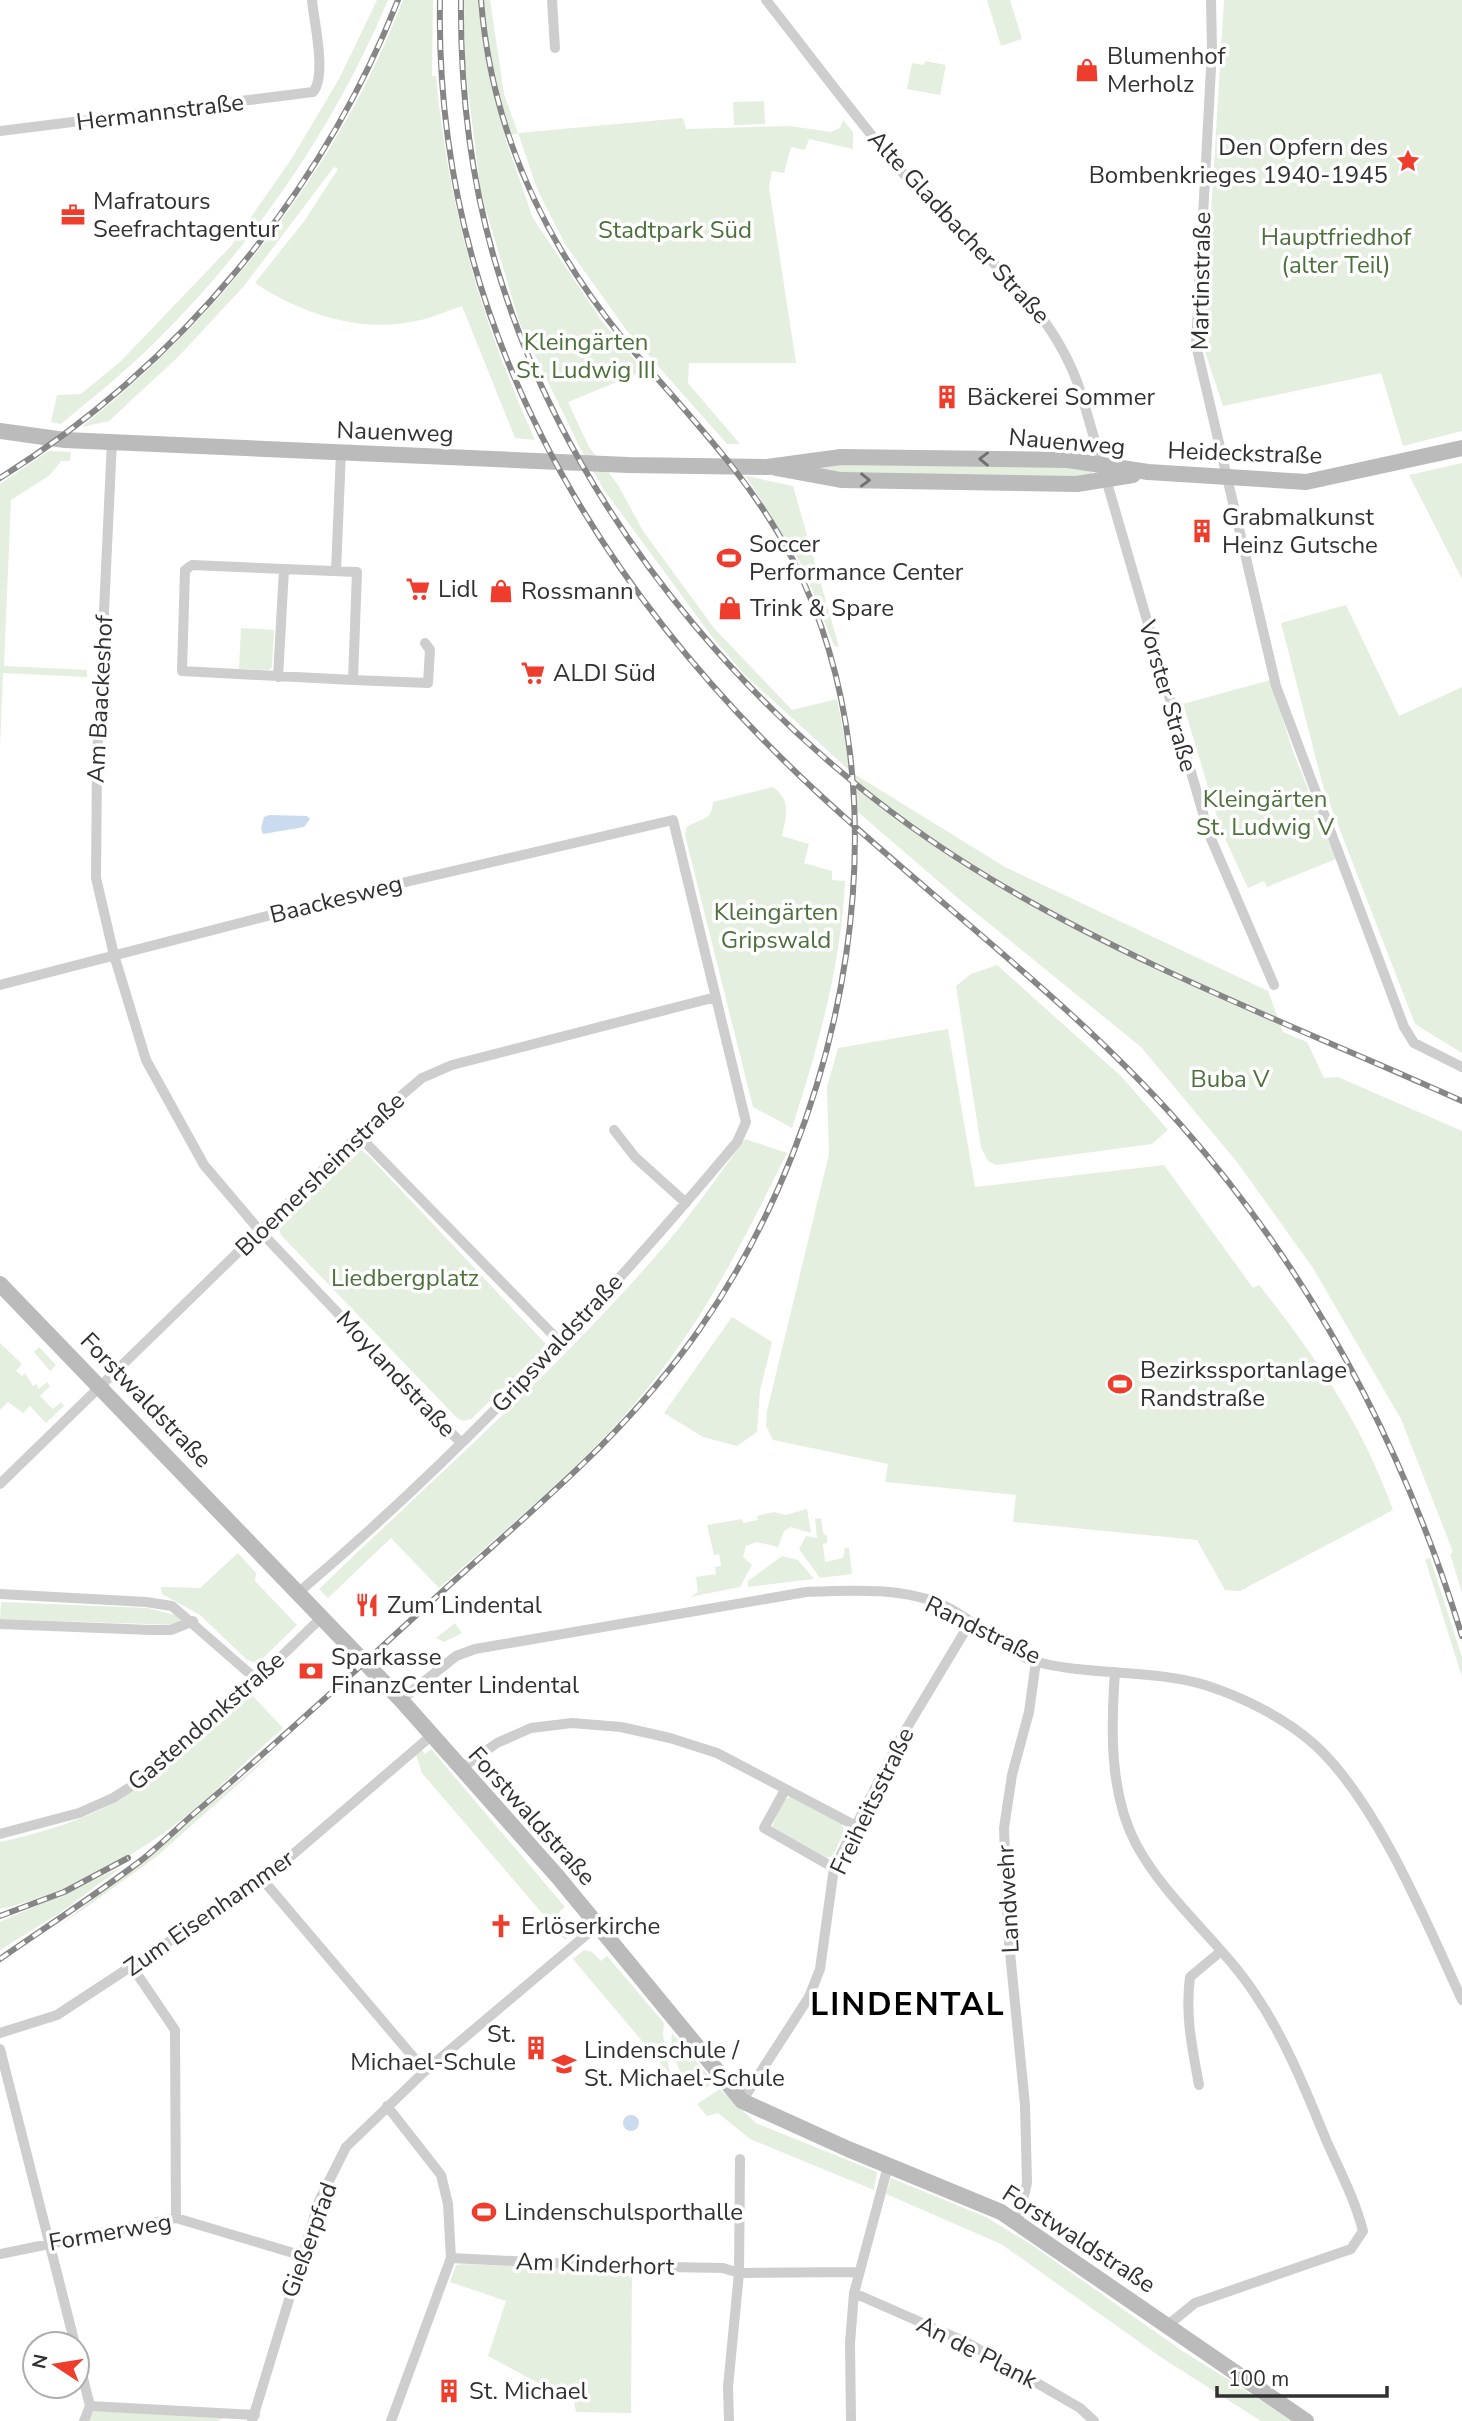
<svg xmlns="http://www.w3.org/2000/svg" width="1462" height="2421" viewBox="0 0 1462 2421" font-family="'Nunito Sans',sans-serif">
  <rect width="100%" height="100%" fill="#fff"/>
  <path fill="#e5efdf" d="M377,0H388C334,129 252,247 153,344C124,373 92,398 61,424L51,422L57,395L81,394L121,361L231,246L292,158L339,79Z
    M403,0H433L432,76H436C448,206 481,320 535,440L515,438L462,306C448,310 435,317 421,320C363,334 303,315 255,283L305,220L338,169L334,167L244,286L179,356L109,421L82,427C222,314 338,169 403,0Z
    M464,0H490L504,94L518,133L683,118L686,129L790,126L831,132L840,128L843,120L853,132V149L809,139L805,150L791,147L784,173L772,171L769,187L796,363H689L688,383L740,444H727L627,331L565,244L538,191L518,133L505,138L533,218L601,320L644,371L568,402L589,447L618,485L643,531L714,628L792,710L837,699L851,772L1005,867L1268,991L1283,1032L1307,1042L1324,1078L1338,1077L1462,1131V1593L1450,1554L1453,1552L1401,1419L1313,1268L1237,1162L1141,1047L960,900L851,806L850,771L745,675L713,638L604,490L579,446L520,324L481,194L465,66Z
    M987,0H1010L1022,39L1001,46Z
    M1224,0H1462V431L1403,446L1381,373L1223,406L1203,346Z
    M925,61L946,65L940,95L907,89L912,63L924,65Z
    M764,101L765,124L734,125L733,102Z
    M49,451L71,452L70,461H61L50,475L11,500L4,666L87,670V677L3,673L0,747V484Z
    M821,463L1069,465L1094,472L1081,478L825,473L818,467Z
    M1462,463V579L1409,475Z
    M746,476L793,486L839,647L834,646L804,569Z
    M1346,605L1399,716L1462,687V1053L1415,1024L1323,786L1281,623Z
    M241,628L274,630L272,667L269,670L239,669Z
    M1270,680L1294,754L1336,859L1267,887L1264,881L1248,888L1221,830L1183,704Z
    M773,787C792,801 786,816 782,836L809,844L804,863L832,871V880L845,881C841,966 818,1047 792,1128L753,1107L685,835L686,828C699,818 712,822 713,802Z
    M997,965L1122,1077L1168,1130L1152,1144L996,1165L988,1161L981,1147L956,986L971,974Z
    M948,1029L975,1187L1164,1165L1253,1288L1259,1285C1315,1355 1363,1425 1393,1510L1240,1591L1225,1590L1197,1540L1013,1522L1016,1495L885,1482L888,1464L773,1440L766,1426L767,1411L829,1154L827,1087L838,1048Z
    M745,1139L787,1153C751,1225 717,1295 669,1360C606,1448 519,1517 439,1588L391,1538L328,1598L319,1589C432,1480 552,1375 655,1257C688,1219 716,1179 745,1139Z
    M360,1150L366,1153L545,1343L543,1350L471,1419L463,1421L457,1418L281,1235L279,1228L282,1221L352,1153Z
    M732,1317L772,1342L760,1391L757,1432L737,1446L703,1437L664,1413Z
    M0,1343L22,1364L16,1371L22,1376L25,1373L33,1386L36,1384L39,1389L47,1382L50,1386L40,1396L53,1409L61,1402L64,1406L46,1423L30,1406L23,1413L8,1402L0,1410Z
    M39,1347L56,1365L50,1371L34,1352Z
    M807,1509L811,1533L791,1527L784,1531L778,1547L756,1542L746,1546L743,1557L752,1565L740,1587L690,1597L698,1592L696,1577L716,1574L715,1567L721,1566L719,1554L714,1555L707,1525L742,1519L743,1523L758,1520L757,1516L774,1512L786,1515Z
    M821,1518L823,1533L827,1536V1543L823,1544L825,1562L843,1558L845,1548H849L852,1574L820,1578L799,1549L806,1536L817,1538L815,1519Z
    M238,1553L256,1573L255,1581L297,1625L257,1664L246,1659L200,1615L162,1594L161,1587L200,1588Z
    M782,1556L798,1560L814,1579L748,1587V1581Z
    M1430,1558L1462,1657V1677L1425,1559Z
    M1,1602L148,1608L178,1616L181,1620L175,1625L0,1619Z
    M455,1623L462,1633L444,1642L436,1638Z
    M250,1693L283,1728C245,1761 209,1800 168,1830C119,1865 58,1897 0,1909V1842C120,1816 164,1776 250,1693Z
    M278,1749L156,1857L56,1929Z
    M431,1749L565,1907L559,1912L574,1930L565,1940L422,1773L416,1755L422,1750L425,1754Z
    M791,1797L842,1824L844,1832L832,1857L824,1858L772,1827L783,1800Z
    M122,1867L61,1912L0,1950V1922Z
    M584,1950L592,1952L601,1961L607,1956L664,2023L663,2035L670,2074L577,1964L573,1959Z
    M672,2033L714,2082C688,2106 668,2053 672,2033Z
    M720,2089L756,2123L877,2172L874,2190L750,2139L718,2113L707,2116L697,2104Z
    M891,2178L986,2217L1032,2245L1181,2350L1294,2421H1261L1162,2358L1001,2244L886,2194Z
    M463,2264L632,2271L631,2413L576,2412L574,2402L488,2356L506,2301L450,2282L456,2265Z
    M94,2411L226,2417L217,2421H89Z"/>
  <path fill="#cbdbef" d="M269,815L307,816L310,819L304,827L263,834L261,828L264,817Z
    M623 2123a8 8 0 1 1 16 0a8 8 0 1 1-16 0Z"/>
  <g fill="none" stroke-linecap="round" stroke-linejoin="round">
    <path stroke="#cecece" stroke-width="10" d="M552,0L555,48
      M766,0C811,57 855,117 902,172C966,245 1050,296 1081,393L1209,834L1274,985
      M1211,0L1212,50L1196,345L1276,686L1404,1027L1414,1043L1462,1067
      M0,131L313,92C327,76 314,22 312,0
      M112,441L97,760L96,878L114,955L146,1060L204,1165L260,1231L461,1443
      M336,571L341,452
      M278,677L284,569
      M353,680L182,671L185,570L192,565L357,572L353,680L428,683L430,650L425,643
      M0,985L341,897L673,820L746,1122L737,1142C603,1303 458,1457 299,1592
      M614,1130L635,1157L686,1203
      M359,1136L561,1343
      M0,1484L382,1112L422,1078L452,1065L716,997
      M0,1594L146,1602L172,1606L257,1680
      M0,1624L151,1630H171L193,1621
      M1115,1672C1111,1727 1109,1793 1136,1844C1166,1900 1220,1941 1255,1994C1286,2040 1306,2091 1327,2142C1340,2171 1355,2200 1363,2231L1351,2249L1195,2303L1168,2325
      M401,1700L456,1656L475,1649L806,1592C851,1590 906,1587 947,1607C978,1622 1003,1652 1037,1662C1091,1676 1151,1669 1205,1685C1243,1697 1285,1718 1315,1745C1378,1803 1426,1922 1462,2000
      M460,1769L497,1743L531,1728L572,1723L621,1727L670,1738L717,1753L856,1826
      M785,1790L764,1828L834,1868
      M0,1834L79,1813L113,1798L151,1774L257,1680L322,1617
      M263,1880L425,2071
      M133,1968L175,2030L176,2218
      M0,2033L57,2015L263,1880L431,1736
      M0,2049L75,2344
      M1199,2085C1192,2047 1185,2015 1190,1977L1220,1952
      M742,2101L809,1997L820,1969L834,1868L902,1736L971,1621
      M387,2106L441,2175L448,2204L451,2258L391,2421
      M1018,2222L1027,2183L1025,2105L1008,1932L1004,1828L1012,1775L1029,1712L1036,1661
      M0,2254L176,2218L300,2255
      M451,2258L610,2266L723,2268L739,2273L857,2272
      M854,2293L968,2343L1080,2408L1094,2421
      M77,2354L90,2406
      M84,2421L90,2406L255,2415
      M252,2421L319,2201L346,2147L425,2071L598,1925
      M729,2421L728,2387L739,2273L740,2159
      M851,2421L850,2343L854,2293L888,2166"/>
    <path stroke="#bbb" stroke-width="16" d="M0,431L65,440L628,465L767,467L841,457L1068,460L1148,472L1306,482L1462,448
      M776,468L841,480L1077,484L1133,475
      M0,1284L401,1700L558,1877L742,2101L848,2149L1001,2212L1306,2421"/>
    <g stroke="#868686" stroke-width="6">
      <path id="rail" d="M440,0C434,317 592,584 819,794C939,905 1072,1002 1180,1124C1312,1273 1404,1447 1462,1636
        M461,0C460,96 472,192 502,284C579,528 773,749 991,879C1139,968 1305,1030 1462,1101
        M0,478C178,367 321,195 398,0
        M0,1916L64,1892L128,1858
        M0,1959C46,1927 94,1896 139,1862C161,1845 181,1824 203,1806C289,1733 371,1656 455,1580C546,1498 628,1431 699,1330C846,1120 913,796 793,560C750,476 684,411 624,340C544,242 491,128 481,0"/>
    </g>
    <use href="#rail" stroke="#fff" stroke-width="3.5" stroke-dasharray="10" stroke-linecap="butt"/>
  </g>
  <defs><path id="oneway-chevron" d="M-2-3.5L2.5 0L-2 3.5" fill="none" stroke-width="1.6" stroke-linecap="round" stroke-linejoin="round" transform="scale(1.75)"/></defs>
  <g stroke="#6f6f6f">
    <use href="#oneway-chevron" transform="translate(984 459) rotate(-179)"/>
    <use href="#oneway-chevron" transform="translate(865 480) rotate(1)"/>
  </g>
  <defs>
    <g id="shop-bare" transform="scale(1.89)"><path d="M-5-2.5h2.3a2.7 3.5 0 0 1 5.4 0H5L5.5 6h-11ZM-1.5-2.5h3a1.5 2.3 0 0 0-3 0Z" fill="#ef3d2d" stroke="#fff" stroke-width="2.5" paint-order="stroke"/></g>
    <g id="sight-bare" transform="scale(1.89)"><path d="M0-6L1.8-2.2L6-1.7L2.9 1.2L3.7 5.4L0 3.3L-3.7 5.4L-2.9 1.2L-6-1.7L-1.8-2.2Z" fill="#ef3d2d" stroke="#fff" stroke-width="2.5" paint-order="stroke"/></g>
    <g id="office-bare" transform="scale(1.89)"><path d="M-6-3h4V-5.5h4V-3h4V5H-6ZM-1-4.5V-3h2v-1.5ZM-6 0V1H6V0Z" fill="#ef3d2d" stroke="#fff" stroke-width="2.5" paint-order="stroke"/></g>
    <g id="building-bare" transform="scale(1.89)"><path d="M-4-6H4V6H1V3H-1V6H-4ZM-2.5-4.3h1.7v1.8h-1.7ZM.8-4.3h1.7v1.8H.8ZM-2.5-1h1.7V.8h-1.7ZM.8-1h1.7V.8H.8Z" fill="#ef3d2d" stroke="#fff" stroke-width="2.5" paint-order="stroke"/></g>
    <g id="stadium-bare" transform="scale(1.89)"><path d="M0-5a6.5 5 0 1 0 0 10a6.5 5 0 1 0 0-10ZM-3.5-1.8h7v3.6h-7Z" fill="#ef3d2d" stroke="#fff" stroke-width="2.5" paint-order="stroke"/></g>
    <g id="supermarket-bare" transform="scale(1.89)"><path d="M-6-5.5h2.5l.6 2H6L4.5 2H-2.5L-4.4-4H-6ZM-1.5 3.2a1.3 1.3 0 1 0 .1 0ZM3 3.2a1.3 1.3 0 1 0 .1 0Z" fill="#ef3d2d" stroke="#fff" stroke-width="2.5" paint-order="stroke"/></g>
    <g id="restaurant-bare" transform="scale(1.89)"><path d="M-5-6h1v4h1v-4h1v4h1v-4h1v5L-1.5 .5V6h-2V.5L-5-1ZM5-6V6H3V1.5H1.5Q1.5-4 5-6Z" fill="#ef3d2d" stroke="#fff" stroke-width="2.5" paint-order="stroke"/></g>
    <g id="bank-bare" transform="scale(1.89)"><path d="M-6-4H6V4H-6ZM0-2.3a2.3 2.3 0 1 0 0 4.6a2.3 2.3 0 1 0 0-4.6Z" fill="#ef3d2d" stroke="#fff" stroke-width="2.5" paint-order="stroke"/></g>
    <g id="church-bare" transform="scale(1.89)"><path d="M-1.2-6h2.4v3.5h3.3v2.4h-3.3V6h-2.4V-.1h-3.3v-2.4h3.3Z" fill="#ef3d2d" stroke="#fff" stroke-width="2.5" paint-order="stroke"/></g>
    <g id="school-bare" transform="scale(1.89)"><path d="M0-5L7-2L0 1L-7-2ZM-4 1L0 2.5L4 1V4Q0 6-4 4Z" fill="#ef3d2d" stroke="#fff" stroke-width="2.5" paint-order="stroke"/></g>
  </defs>
  <g fill-rule="evenodd">
    <use href="#shop-bare" x="1087" y="70"/>
    <use href="#sight-bare" x="1408" y="161"/>
    <use href="#office-bare" x="73" y="215"/>
    <use href="#building-bare" x="947" y="397"/>
    <use href="#building-bare" x="1202" y="531"/>
    <use href="#stadium-bare" x="729" y="558"/>
    <use href="#supermarket-bare" x="418" y="589"/>
    <use href="#shop-bare" x="501" y="591"/>
    <use href="#shop-bare" x="730" y="608"/>
    <use href="#supermarket-bare" x="533" y="673"/>
    <use href="#stadium-bare" x="1120" y="1384"/>
    <use href="#restaurant-bare" x="367" y="1605"/>
    <use href="#bank-bare" x="311" y="1671"/>
    <use href="#church-bare" x="501" y="1926"/>
    <use href="#building-bare" x="536" y="2048"/>
    <use href="#school-bare" x="564" y="2064"/>
    <use href="#stadium-bare" x="484" y="2212"/>
    <use href="#building-bare" x="449" y="2391"/>
  </g>
  <g text-anchor="middle" dominant-baseline="central" stroke-width="7" stroke-linejoin="round" paint-order="stroke">
    <g font-size="24" fill="#313131" stroke="#fff" text-anchor="start">
      <text x="1107" y="56">Blumenhof<tspan x="1107" dy="28">Merholz</tspan></text>
      <text x="1388" y="147" text-anchor="end">Den Opfern des<tspan x="1388" dy="28">Bombenkrieges 1940-1945</tspan></text>
      <text x="93" y="201">Mafratours<tspan x="93" dy="28">Seefrachtagentur</tspan></text>
      <text x="967" y="397">Bäckerei Sommer</text>
      <text x="1222" y="517">Grabmalkunst<tspan x="1222" dy="28">Heinz Gutsche</tspan></text>
      <text x="749" y="544">Soccer<tspan x="749" dy="28">Performance Center</tspan></text>
      <text x="438" y="589">Lidl</text>
      <text x="521" y="591">Rossmann</text>
      <text x="750" y="608">Trink &amp; Spare</text>
      <text x="553" y="673">ALDI Süd</text>
      <text x="1140" y="1370">Bezirkssportanlage<tspan x="1140" dy="28">Randstraße</tspan></text>
      <text x="387" y="1605">Zum Lindental</text>
      <text x="331" y="1657">Sparkasse<tspan x="331" dy="28">FinanzCenter Lindental</tspan></text>
      <text x="521" y="1926">Erlöserkirche</text>
      <text x="516" y="2034" text-anchor="end">St.<tspan x="516" dy="28">Michael-Schule</tspan></text>
      <text x="584" y="2050">Lindenschule /<tspan x="584" dy="28">St. Michael-Schule</tspan></text>
      <text x="504" y="2212">Lindenschulsporthalle</text>
      <text x="469" y="2391">St. Michael</text>
    </g>
    <g font-size="24" fill="#313131" stroke="#fff">
      <text transform="translate(160 112) rotate(-7)">Hermannstraße</text>
      <text transform="translate(959 227) rotate(47)">Alte Gladbacher Straße</text>
      <text transform="translate(1201 281) rotate(-89)">Martinstraße</text>
      <text transform="translate(395 432) rotate(2)">Nauenweg</text>
      <text transform="translate(1067 442) rotate(5)">Nauenweg</text>
      <text transform="translate(1245 453) rotate(2)">Heideckstraße</text>
      <text transform="translate(1168 696) rotate(74)">Vorster Straße</text>
      <text transform="translate(100 699) rotate(-87)">Am Baackeshof</text>
      <text transform="translate(336 899) rotate(-14)">Baackesweg</text>
      <text transform="translate(320 1174) rotate(-44)">Bloemersheimstraße</text>
      <text transform="translate(557 1343) rotate(-47)">Gripswaldstraße</text>
      <text transform="translate(396 1374) rotate(47)">Moylandstraße</text>
      <text transform="translate(146 1400) rotate(46)">Forstwaldstraße</text>
      <text transform="translate(983 1630) rotate(26)">Randstraße</text>
      <text transform="translate(206 1721) rotate(-41)">Gastendonkstraße</text>
      <text transform="translate(872 1801) rotate(-64)">Freiheitsstraße</text>
      <text transform="translate(532 1816) rotate(48)">Forstwaldstraße</text>
      <text transform="translate(1008 1899) rotate(-93)">Landwehr</text>
      <text transform="translate(209 1913) rotate(-35)">Zum Eisenhammer</text>
      <text transform="translate(110 2232) rotate(-10)">Formerweg</text>
      <text transform="translate(1079 2239) rotate(33)">Forstwaldstraße</text>
      <text transform="translate(309 2240) rotate(-70)">Gießerpfad</text>
      <text transform="translate(595 2264) rotate(2)">Am Kinderhort</text>
      <text transform="translate(977 2352) rotate(27)">An de Plank</text>
    </g>
    <g font-size="24" fill="#4c713b" stroke="#fff">
      <text x="675" y="230">Stadtpark Süd</text>
      <text x="1336" y="237">Hauptfriedhof<tspan x="1336" dy="28">(alter Teil)</tspan></text>
      <text x="586" y="342">Kleingärten<tspan x="586" dy="28">St. Ludwig III</tspan></text>
      <text x="1265" y="799">Kleingärten<tspan x="1265" dy="28">St. Ludwig V</tspan></text>
      <text x="776" y="912">Kleingärten<tspan x="776" dy="28">Gripswald</tspan></text>
      <text x="1230" y="1079">Buba V</text>
      <text x="405" y="1278">Liedbergplatz</text>
    </g>
    <g font-size="32" font-weight="bold" letter-spacing="2" fill="#000" stroke="#fff">
      <text x="908" y="2004">LINDENTAL</text>
    </g>
  </g>
  <g transform="translate(56 2365) rotate(282)"><circle r="33" fill="#ffffff" stroke="#adadad" stroke-width="2"/>
  <path d="M0-5L12 26L0 18L-12 26Z" fill="#ef3d2d"/>
  <text y="-10" font-size="19" font-weight="bold" text-anchor="middle" fill="#313131">N</text>
  </g>
  <path d="M1217 2386v10h170v-10" fill="none" stroke="#313131" stroke-width="3.5"/>
  <text x="1228" y="2386" font-size="21" fill="#313131" stroke="#ffffff" stroke-width="5" paint-order="stroke">100 m</text>
</svg>
